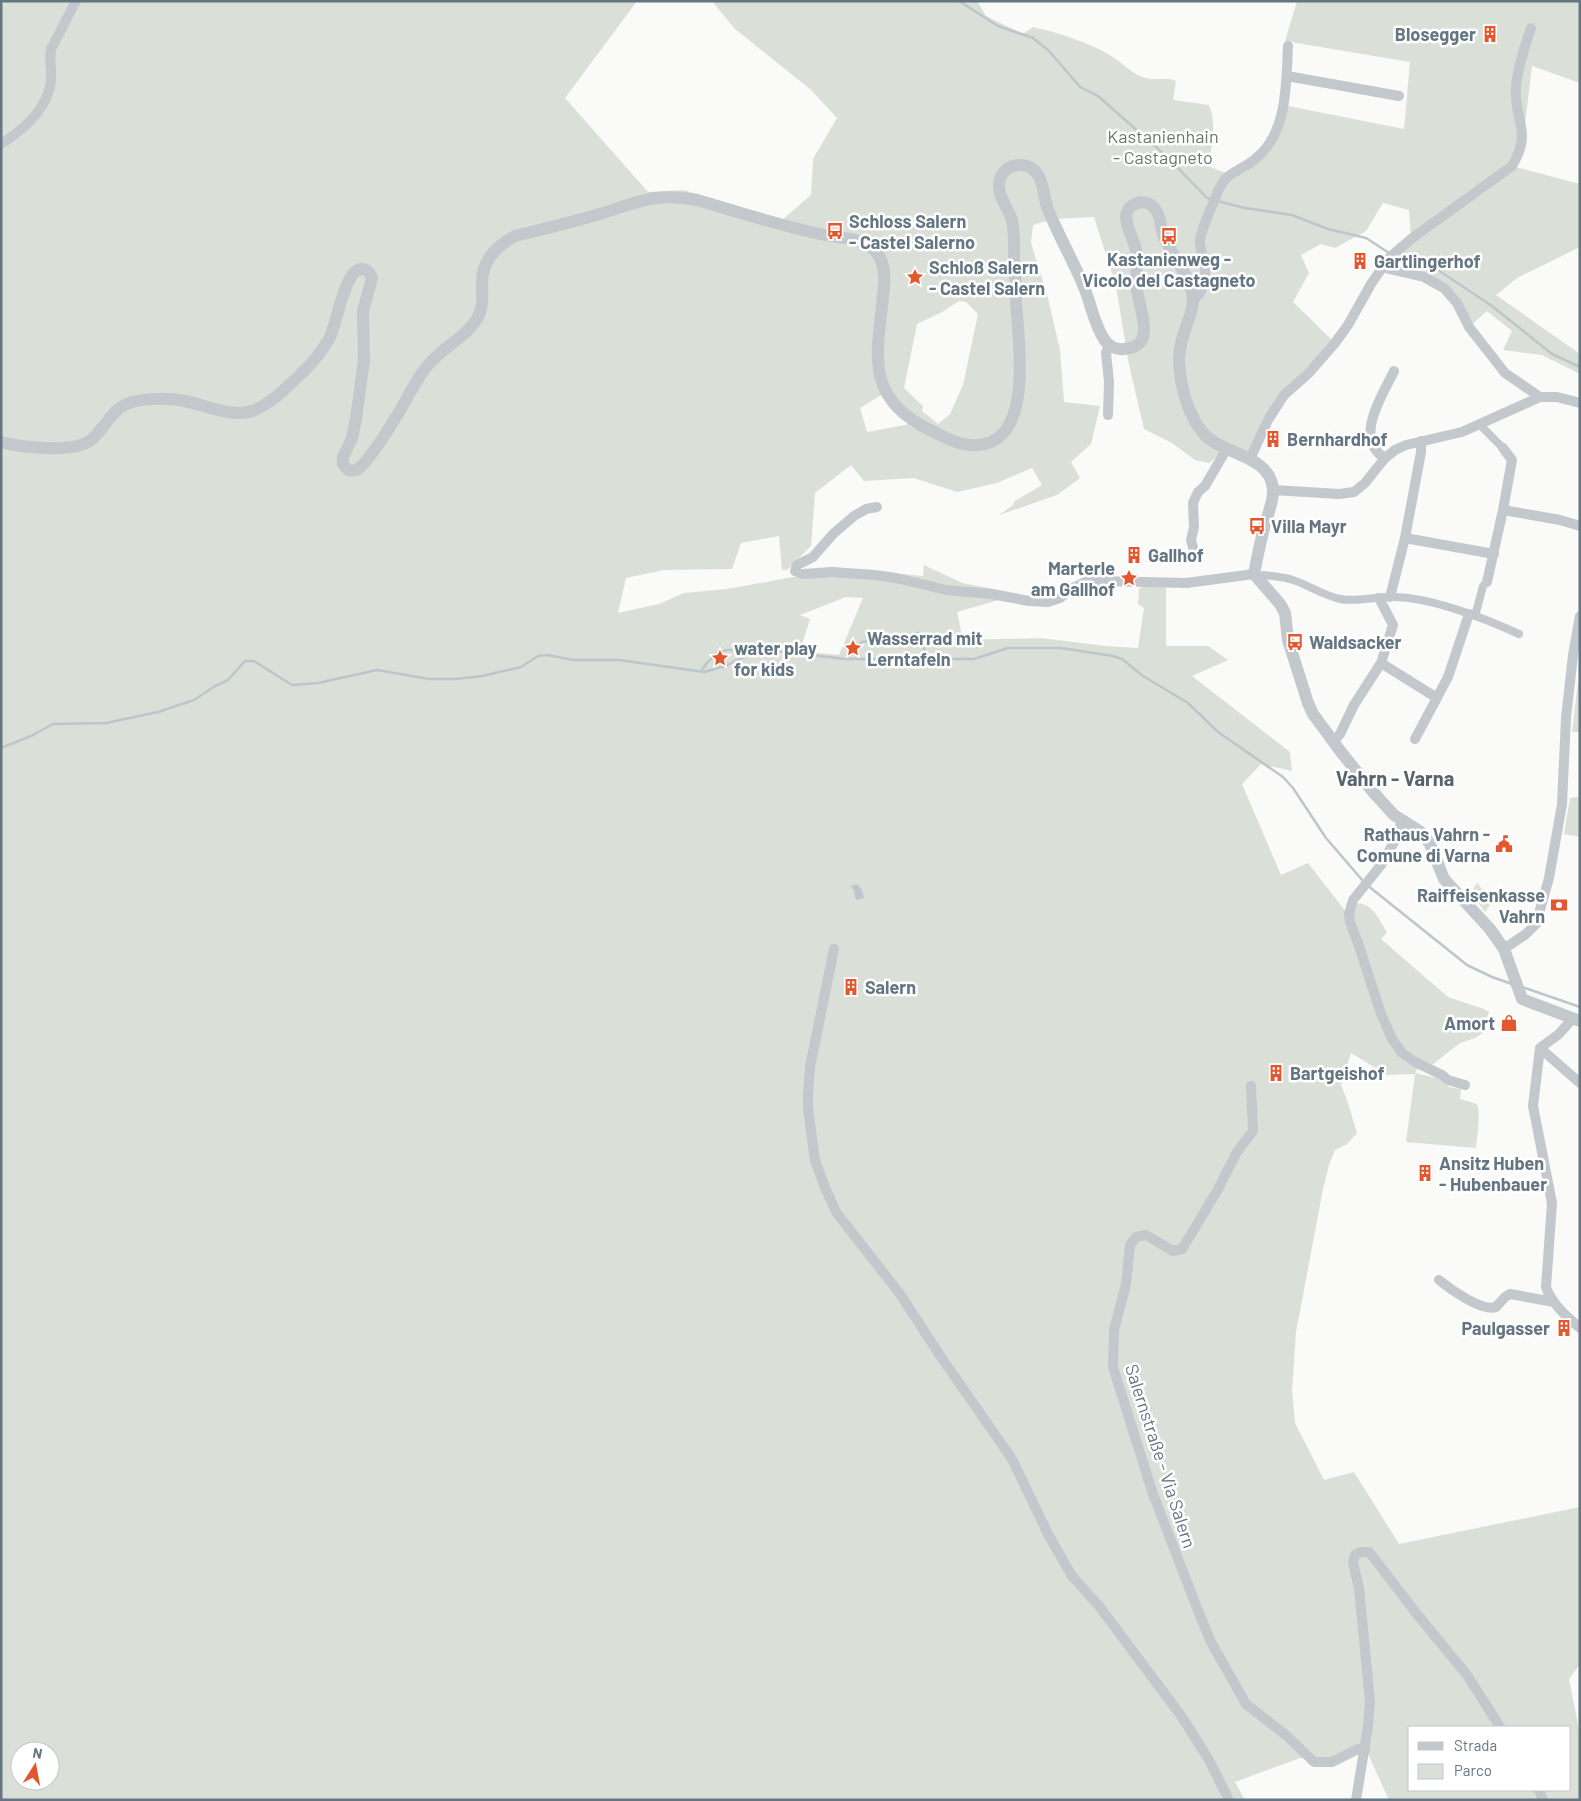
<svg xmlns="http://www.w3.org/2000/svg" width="1581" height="1801" viewBox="0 0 1581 1801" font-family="Barlow,sans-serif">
  <rect width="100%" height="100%" fill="#fafaf8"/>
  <path fill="#dadfd7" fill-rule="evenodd" d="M1,1H637L565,98L648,192L684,190L782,220L811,195L813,159L837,118L811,90L734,28L712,1H977L986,16L1023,34L1033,27C1059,33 1087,42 1110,55C1122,62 1132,75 1146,78C1156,81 1166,77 1176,81L1173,100L1209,105C1217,123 1212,147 1208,166L1231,175L1255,163L1288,106L1404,129L1410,62L1285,41L1297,1H1580V83L1532,66L1523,140L1512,166L1580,184V247L1517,278L1496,295L1580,354V374L1542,355L1503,350L1512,331L1487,311L1469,327L1457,303L1424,277L1419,265L1389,258L1411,239L1409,210L1383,203L1366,231L1335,248L1321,244L1301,255L1309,273L1293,302L1335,343L1284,395L1250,459L1226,450L1209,463L1195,460L1172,443L1144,429L1128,360L1116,286L1094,217L1053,219L1033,225L1031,243L1048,298L1060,350L1064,402L1100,406L1091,444L1071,462L1080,478L1057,495L999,515L1013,505L1015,501L1042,485L1032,468L997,483L957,492L914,478L864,481L851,465L815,493L811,546L787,570H782L779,536L741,543L732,569L664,570L626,578L618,613L659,604L684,593L727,589L793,577L812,576L859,570L923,576L924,565L962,583L1020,594L957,612L963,640L1041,638L1106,646L1138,648L1144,608L1138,604L1139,589L1144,586H1166V646H1208L1228,660L1192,676L1290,752L1292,771L1261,764L1242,784L1281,875L1308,863L1350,917L1356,903C1373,903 1379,920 1387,932L1381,939L1448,997L1484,1009L1489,1012L1483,1033L1475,1038L1460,1043L1432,1065L1421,1061L1415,1073L1441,1079L1449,1087L1461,1089L1460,1099L1477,1104C1481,1117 1477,1133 1476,1148L1406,1142L1415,1074L1387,1075L1351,1053L1341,1085L1348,1103L1357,1133L1347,1144L1335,1150L1329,1165L1323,1189L1296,1332L1292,1391L1295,1423L1324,1480L1354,1472L1399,1544L1580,1507V1664L1569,1679L1580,1735V1800H1389L1362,1741L1355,1750L1335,1759L1300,1758L1235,1782L1245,1800H1ZM959,301L966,302L978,314L963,385L950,414L938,424L922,411L923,406L904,388L917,324L942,312ZM886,392L916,423L867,432L860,408ZM846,597L863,598L839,655L800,651L810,619L800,615ZM1410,1727H1570V1790H1410ZM20,1751H50V1781H20Z
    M1580,680V732H1572L1578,682Z
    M1580,797V837L1564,834L1570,798Z
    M1477,883L1492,902L1485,912L1471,893Z"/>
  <path fill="#bbc7cb" d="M857,884L862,890L864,898L856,900L854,891L851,886Z"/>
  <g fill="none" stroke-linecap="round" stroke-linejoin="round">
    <path stroke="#bbc7cb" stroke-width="2.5" d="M959,1L998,26L1033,38L1049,51L1080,87L1098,96L1165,155L1207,198L1211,199
      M1217,201L1245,208L1292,215L1328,229L1366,238L1389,253
      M1396,257L1432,266L1492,306L1552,354L1580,367
      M922,635V638
      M846,659L853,648L862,642L919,633
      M929,659L923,646L932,638L930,635
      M701,671C715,651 726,644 749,655
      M1,748L31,736L53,724L106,723L158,712L194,700L215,686L228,680L245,661H254L292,685L318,683L377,670L429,679H456L482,676L521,667L538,656L548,655L573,660H619L704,672L725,666L755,652L775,651L846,659H974L1008,648H1061L1113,656L1122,659L1143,676L1188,703L1218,732L1283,777L1293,788L1326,838L1363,881
      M1367,885L1467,965L1492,977L1512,984
      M1522,987L1580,1007"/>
    <path stroke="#c3c8cc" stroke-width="8" d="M1480,425L1503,448
      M1258,579L1263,575C1272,576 1281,577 1290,579C1307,584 1322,595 1340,599C1355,602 1374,597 1390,597C1428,596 1484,618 1519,634
      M1475,616L1483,586L1487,582"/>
    <path stroke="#c3c8cc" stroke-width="10" d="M1287,76L1399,96
      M1,144C23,130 48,109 51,81C52,70 49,60 51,49L76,1
      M1383,265L1389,269L1424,277L1444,288L1457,303L1469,327L1505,373L1540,397
      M1193,299C1204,294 1206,277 1205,265C1204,258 1200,250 1200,243C1199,234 1211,209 1215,199C1225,170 1233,176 1254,160C1288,134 1286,85 1288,46
      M1108,415L1109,382L1106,353L1109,345
      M1385,458C1353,439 1382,396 1394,371
      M1250,459L1268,420L1284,395L1309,373L1335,343L1348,325L1371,284L1389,258L1411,239L1512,166C1533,131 1514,122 1516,88C1517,68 1525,47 1531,28
      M1273,490L1339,494L1354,492L1365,483L1385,458L1395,450L1406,445L1462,432L1540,397H1557L1580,403
      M877,507L866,509L854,516L833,534L813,557L797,565L795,571L803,574L832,572L875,575L896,578L946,590L991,594L1029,601L1048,602L1060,598L1073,588L1085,582L1102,581L1186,583L1254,574
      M1503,510L1560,520L1580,526
      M1405,538L1494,554
      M1194,551L1191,540L1194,527L1193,503L1198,492L1205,486L1226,450
      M1487,582L1503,510L1512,460L1503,448
      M1390,597L1405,538L1421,452V441
      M1379,598L1393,625L1381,663L1437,698
      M1415,739L1448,677L1469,614
      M1333,742L1340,734L1354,705L1381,663
      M1402,820L1397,837L1381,865L1353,900L1349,914L1350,922L1358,943L1381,1014L1392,1039L1402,1053L1415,1062L1442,1075L1448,1080L1465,1085
      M834,949L810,1067L808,1095V1109L815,1160L824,1185L836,1212L900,1294L941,1357L1012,1459L1049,1536L1072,1576L1099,1606L1182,1717L1209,1760L1229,1800
      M1504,949L1526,934L1536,924L1549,878L1562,804L1566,718L1573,655L1580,616
      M1540,1048L1533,1106L1552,1203L1546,1287C1551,1303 1567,1317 1580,1328
      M1540,1048L1580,1083
      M1540,1048L1559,1034L1573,1018
      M1251,1086L1253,1131L1237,1152L1217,1191L1182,1249L1173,1251L1146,1235L1136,1237L1130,1245L1126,1284L1114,1330L1113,1367L1153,1494L1199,1613L1211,1642L1246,1704L1287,1736L1314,1762H1332L1358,1749L1365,1750
      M1439,1280C1450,1289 1482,1312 1496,1307L1505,1297L1510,1294L1554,1302
      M1539,1790L1543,1800
      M1356,1800L1368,1726L1370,1701L1359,1588L1353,1563L1355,1555L1361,1552H1369L1374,1558L1416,1613L1467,1675L1500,1727"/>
    <path stroke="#c3c8cc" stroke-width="12" d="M1,442C22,447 73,454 91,440C106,428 111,408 132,402C148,398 169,398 185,401C205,405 231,418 252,411C272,404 291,383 306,369C314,361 323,349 329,339C337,325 344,270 361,269C367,269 370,273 372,278L363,311L364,360L356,419L352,438L343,457V464L348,470C352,471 355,471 358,469C371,460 400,411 408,396C416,382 424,367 437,356C450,344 469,333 478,317C484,306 482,295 482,283C482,260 496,246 515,236C544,229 572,222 600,214C638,202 656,192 697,200C738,212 778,225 820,234C837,238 860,237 873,249C884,258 885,272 884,286C879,349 860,396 930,430C940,435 949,440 959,443C970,446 981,446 991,442C1032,424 1018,338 1016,301C1016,288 1015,274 1014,261C1014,248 1015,234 1012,221C1009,209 998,198 999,184C1000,173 1008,165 1020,165C1028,165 1035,169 1039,177C1044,186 1044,197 1047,207C1058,235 1073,260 1084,287C1091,304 1094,324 1104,339C1108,346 1116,350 1124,349C1158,347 1139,309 1137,290C1135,277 1138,263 1136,250C1134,239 1123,223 1127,212C1130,204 1139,201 1147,203C1153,205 1155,208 1158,214C1161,221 1161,230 1164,237C1173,257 1193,279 1193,302C1192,313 1187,323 1184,333C1180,345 1178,359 1180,372C1182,393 1191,422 1207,437C1227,455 1270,456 1273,489C1274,501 1267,516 1264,528C1260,543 1257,559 1254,574L1280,604L1285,613L1288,640L1308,703L1313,714L1341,752L1374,793L1394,815L1421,832L1430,844L1444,879L1490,929L1504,949L1522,999L1580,1021"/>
  </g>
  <defs>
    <g id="building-bare" transform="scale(1.35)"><path d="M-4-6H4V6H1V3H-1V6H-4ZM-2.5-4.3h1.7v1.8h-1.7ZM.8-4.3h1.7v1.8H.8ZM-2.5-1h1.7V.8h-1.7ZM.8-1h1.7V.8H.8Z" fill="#e4572e" stroke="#fff" stroke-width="2.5" paint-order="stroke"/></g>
    <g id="bus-bare" transform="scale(1.35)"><path d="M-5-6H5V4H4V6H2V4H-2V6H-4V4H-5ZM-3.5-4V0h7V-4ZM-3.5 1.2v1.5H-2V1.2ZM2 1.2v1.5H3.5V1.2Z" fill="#e4572e" stroke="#fff" stroke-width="2.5" paint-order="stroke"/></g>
    <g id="sight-bare" transform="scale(1.35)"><path d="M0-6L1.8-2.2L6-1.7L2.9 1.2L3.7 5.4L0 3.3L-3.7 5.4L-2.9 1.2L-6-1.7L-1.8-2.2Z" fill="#e4572e" stroke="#fff" stroke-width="2.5" paint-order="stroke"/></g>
    <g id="civic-bare" transform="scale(1.35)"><path d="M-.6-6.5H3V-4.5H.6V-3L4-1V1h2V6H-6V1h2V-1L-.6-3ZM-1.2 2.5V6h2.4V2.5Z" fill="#e4572e" stroke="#fff" stroke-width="2.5" paint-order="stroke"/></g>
    <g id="bank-bare" transform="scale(1.35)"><path d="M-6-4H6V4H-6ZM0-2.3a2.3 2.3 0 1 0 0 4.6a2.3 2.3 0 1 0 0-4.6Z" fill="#e4572e" stroke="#fff" stroke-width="2.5" paint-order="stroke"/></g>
    <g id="shop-bare" transform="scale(1.35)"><path d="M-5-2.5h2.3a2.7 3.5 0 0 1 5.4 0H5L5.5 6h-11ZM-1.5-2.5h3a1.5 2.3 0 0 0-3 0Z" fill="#e4572e" stroke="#fff" stroke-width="2.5" paint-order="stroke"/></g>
  </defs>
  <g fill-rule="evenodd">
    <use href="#building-bare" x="1490" y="34"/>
    <use href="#bus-bare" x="835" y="231"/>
    <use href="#bus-bare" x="1169" y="236"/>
    <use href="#building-bare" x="1360" y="261"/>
    <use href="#sight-bare" x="915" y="277"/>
    <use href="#building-bare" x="1273" y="439"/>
    <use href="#bus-bare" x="1257" y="526"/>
    <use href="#building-bare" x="1134" y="555"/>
    <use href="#sight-bare" x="1129" y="578"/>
    <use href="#bus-bare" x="1295" y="642"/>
    <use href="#sight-bare" x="853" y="648"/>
    <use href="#sight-bare" x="720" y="658"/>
    <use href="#civic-bare" x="1504" y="844"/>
    <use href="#bank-bare" x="1559" y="905"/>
    <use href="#building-bare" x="851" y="987"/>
    <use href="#shop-bare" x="1509" y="1023"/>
    <use href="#building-bare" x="1276" y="1073"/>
    <use href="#building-bare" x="1425" y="1173"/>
    <use href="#building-bare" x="1564" y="1328"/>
  </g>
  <g text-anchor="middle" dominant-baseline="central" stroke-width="5" stroke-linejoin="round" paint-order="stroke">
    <g font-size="18" font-weight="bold" fill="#657683" stroke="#fff" text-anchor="start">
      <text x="1476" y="34" text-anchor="end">Blosegger</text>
      <text x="849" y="221">Schloss Salern<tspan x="849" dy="21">- Castel Salerno</tspan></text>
      <text x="1169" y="259" text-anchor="middle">Kastanienweg -<tspan x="1169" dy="21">Vicolo del Castagneto</tspan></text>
      <text x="1374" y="261">Gartlingerhof</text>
      <text x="929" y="267">Schloß Salern<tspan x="929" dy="21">- Castel Salern</tspan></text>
      <text x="1287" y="439">Bernhardhof</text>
      <text x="1271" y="526">Villa Mayr</text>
      <text x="1148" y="555">Gallhof</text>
      <text x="1115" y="568" text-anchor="end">Marterle<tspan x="1115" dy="21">am Gallhof</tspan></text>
      <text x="867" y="638">Wasserrad mit<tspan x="867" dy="21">Lerntafeln</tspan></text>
      <text x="1309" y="642">Waldsacker</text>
      <text x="734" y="648">water play<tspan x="734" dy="21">for kids</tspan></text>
      <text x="1490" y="834" text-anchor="end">Rathaus Vahrn -<tspan x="1490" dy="21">Comune di Varna</tspan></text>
      <text x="1545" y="895" text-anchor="end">Raiffeisenkasse<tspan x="1545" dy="21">Vahrn</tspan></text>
      <text x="865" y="987">Salern</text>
      <text x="1495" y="1023" text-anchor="end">Amort</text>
      <text x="1290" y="1073">Bartgeishof</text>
      <text x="1439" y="1163">Ansitz Huben<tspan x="1439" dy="21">- Hubenbauer</tspan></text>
      <text x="1550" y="1328" text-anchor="end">Paulgasser</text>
    </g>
    <g font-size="18" fill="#687a64" stroke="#fff">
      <text x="1163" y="136">Kastanienhain<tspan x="1163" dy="21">- Castagneto</tspan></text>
    </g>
    <g font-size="18" fill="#657683" stroke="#fff">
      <text transform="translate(1161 1456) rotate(72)">Salernstraße - Via Salern</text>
    </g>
    <g font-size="20" font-weight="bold" fill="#57646e" stroke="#fff">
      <text x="1395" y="778">Vahrn - Varna</text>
    </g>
  </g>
  <rect width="1581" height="1801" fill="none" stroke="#657683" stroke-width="5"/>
  <rect x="1408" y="1726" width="162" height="65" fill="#ffffff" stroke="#c1c8cd"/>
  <rect x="1418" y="1742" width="25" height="8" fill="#c3c8cc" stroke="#c1c8cd"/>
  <text x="1454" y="1751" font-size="15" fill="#657683">Strada</text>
  <rect x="1418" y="1764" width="25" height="15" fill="#dadfd7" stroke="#c1c8cd"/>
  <text x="1454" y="1776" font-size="15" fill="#657683">Parco</text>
  <g transform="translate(35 1766) rotate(11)"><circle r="24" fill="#ffffff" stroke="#c1c8cd"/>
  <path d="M0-4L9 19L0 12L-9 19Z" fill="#e4572e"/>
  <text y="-8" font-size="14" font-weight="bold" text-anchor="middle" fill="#657683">N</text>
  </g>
</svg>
